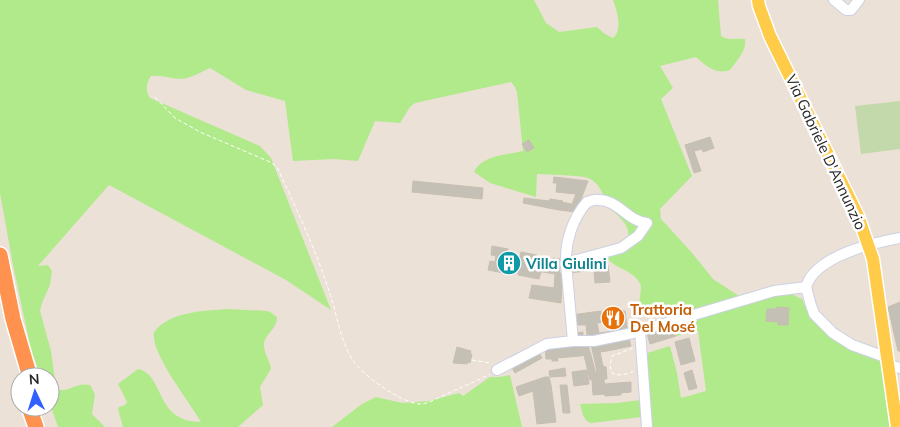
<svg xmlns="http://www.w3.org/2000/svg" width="900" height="427" viewBox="0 0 900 427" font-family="Mulish,sans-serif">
  <rect width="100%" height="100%" fill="#ece1d6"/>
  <path fill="#b0ea8b" d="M0,0H534L546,23L559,32L597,27L605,34L613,38C623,30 617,11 613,0H718L721,36C729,41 736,38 745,39C747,51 736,61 730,70C716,75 706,66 696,57L660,66L673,88L661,99L692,176L660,209L661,219L693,254L713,279L742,298L669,317L665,314L644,312C634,301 645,290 639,282C632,270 616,269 607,258V253L628,238C631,221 612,214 607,203C602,193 600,183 588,178C580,175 548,175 537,174L536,197L490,183L474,172C482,155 506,155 523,151L517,92L515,87L511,82L415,103L410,107L400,123L375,121L358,161L333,159L293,161L285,101L246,90L210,68C203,71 195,76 187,78C175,81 163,74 151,76C146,83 145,91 150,98L260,146L271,158L331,310L286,280L109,185L38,266L48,265L52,271L50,285L42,303L40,311L51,351L56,387L59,390C71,391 76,382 90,385L95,394L92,414L105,427H58L50,404V377H41L31,350L13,265L0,193Z
    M789,293L802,299C815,335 850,345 882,360L892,427H650L644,354L670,346L677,373L681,398L706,391L698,331L676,336L672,322L775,295Z
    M228,309L267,311L270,312L277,317C277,330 263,335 264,346C264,353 270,361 271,369L260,387L263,405L238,427H123L118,409L119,407L125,405L127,402L118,384L138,369C165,374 154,422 201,422C190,402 150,353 154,332C171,311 203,311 228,309Z
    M510,375L522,427H332L362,404L376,397L402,403L429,401L459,393L463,396L490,377H499Z
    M641,400L642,417L591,423C583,421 582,411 580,404L617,403Z"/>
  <path fill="#c3d8ab" d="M900,101V149L861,154L855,106Z"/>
  <path fill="#c5c0b6" stroke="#c7beb0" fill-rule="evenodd" d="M710,137L714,148L703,152L702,149L694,151L701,171L694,173L685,145Z
    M529,140L534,148L527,152L522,144Z
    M554,177L588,181L576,212L559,210L561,202L572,204L576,194L556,192L557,183H553Z
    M413,181L483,188L482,199L412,192Z
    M524,198L549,201L550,199L563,201L561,202L559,210L523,203Z
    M492,246L508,249L507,255L520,257L521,252L537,255L536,264L529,263L528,267L535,268V271L541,272L539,279L518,275L519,269L505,267L504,273L488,270L490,261L495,262L496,256L491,255Z
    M553,258L562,259L559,273H563L561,303L529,298L532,285L554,288L555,274L537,271L539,261L552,263Z
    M599,258V261L601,260L602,266L594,270L569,273L568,267L580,266L579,260Z
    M608,265L610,282L595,283L594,270L600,266Z
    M900,302V351H898L888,307Z
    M776,307L789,308L788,325H778V322L766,321L767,309H776Z
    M601,311V314L625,311L628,334L576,339L575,333L583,332V337L587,336L586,325H572L571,315ZM618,320L620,330L599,333L597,323Z
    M672,322L676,336L650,344L646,330Z
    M628,336L631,346L607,351L605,341Z
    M689,338L695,361L681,365L675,342Z
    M605,341L607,351L600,352L603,366L596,367L591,344Z
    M588,345L591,355L557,358L558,361H552V359H546L545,349L550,346Z
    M457,347L471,351L470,354H472L470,363L468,362L467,364L453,363Z
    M538,351L542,358L515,373L511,366Z
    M584,355H591L597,379L590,380Z
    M603,366L606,367L607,379H597L596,367Z
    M565,368L566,376L550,377L549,371Z
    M587,370L589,384L574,386L572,372Z
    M692,370L697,388L689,390L684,373Z
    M545,377H549L551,385L556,422L537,424L533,391L519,396L516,387Z
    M604,379L605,394L593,395L592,380Z
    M631,382V392L621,393V395L605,396L604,384Z
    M560,385H567L570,413H563Z"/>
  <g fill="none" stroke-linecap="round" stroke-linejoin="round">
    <g stroke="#cbd1e2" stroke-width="12">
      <path id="minor" d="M834,0L846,10H851L859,0
        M647,223L638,236L621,248L566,263L573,341H594L633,333L774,291L806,287L810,302L814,314L833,333L852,345L888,358
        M566,263C565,241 573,218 587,202C590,201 595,199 599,200C618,200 629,222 647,223
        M806,287C815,256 873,243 900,238
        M640,331L647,427
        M889,365L900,368
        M497,370L547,344L573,341"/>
    </g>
    <g stroke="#fff" stroke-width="15">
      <path id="major" d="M758,0L759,6L770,36L858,216L873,259L897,427"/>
    </g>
    <g stroke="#fff" stroke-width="18">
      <path id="highway" d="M0,255L13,319L30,377
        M29,407L36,427"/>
    </g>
    <path stroke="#fff" stroke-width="1" stroke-dasharray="4 2.5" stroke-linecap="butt" d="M155,97L175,118L200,132L270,162L277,167C296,208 316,250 330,294C337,314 340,340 352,359C362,375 401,403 420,404C428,404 435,399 442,396C459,388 473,383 490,374
      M633,348L612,356L610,366L612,373C619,377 627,374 634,371
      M472,360L491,363"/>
    <use href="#minor" stroke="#fff" stroke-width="10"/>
    <use href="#major" stroke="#ffcb48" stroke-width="12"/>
    <use href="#highway" stroke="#ff924e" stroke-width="15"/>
  </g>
  <defs>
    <g id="building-disc" transform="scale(1.25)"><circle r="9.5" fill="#0f9aa8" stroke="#fff"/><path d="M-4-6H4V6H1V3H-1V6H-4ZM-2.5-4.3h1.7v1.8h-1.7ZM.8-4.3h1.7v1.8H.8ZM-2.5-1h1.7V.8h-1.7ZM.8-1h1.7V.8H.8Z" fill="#fff"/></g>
    <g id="restaurant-disc" transform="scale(1.25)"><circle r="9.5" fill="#e8710a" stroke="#fff"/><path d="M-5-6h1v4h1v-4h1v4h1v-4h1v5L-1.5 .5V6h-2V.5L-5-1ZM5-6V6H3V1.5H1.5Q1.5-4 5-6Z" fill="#fff"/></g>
  </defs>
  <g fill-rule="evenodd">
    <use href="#building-disc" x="509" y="263"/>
    <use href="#restaurant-disc" x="613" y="318"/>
  </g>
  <g text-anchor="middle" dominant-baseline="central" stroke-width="5" stroke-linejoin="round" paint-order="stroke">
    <g font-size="15" fill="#272727" stroke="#fff">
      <text transform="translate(826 152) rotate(65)">Via Gabriele D'Annunzio</text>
    </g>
    <g font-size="15" font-weight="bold" fill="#0d838f" stroke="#fff" text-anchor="start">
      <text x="526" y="263">Villa Giulini</text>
    </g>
    <g font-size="15" font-weight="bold" fill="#c56008" stroke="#fff" text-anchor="start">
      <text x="630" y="309">Trattoria<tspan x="630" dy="17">Del Mosé</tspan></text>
    </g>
  </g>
  <g transform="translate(35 392) rotate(356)"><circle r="24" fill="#ffffff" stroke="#a9a9a9"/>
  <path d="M0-4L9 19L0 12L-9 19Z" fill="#3060ff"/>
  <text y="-8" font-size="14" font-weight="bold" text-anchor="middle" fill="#272727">N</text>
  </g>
</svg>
